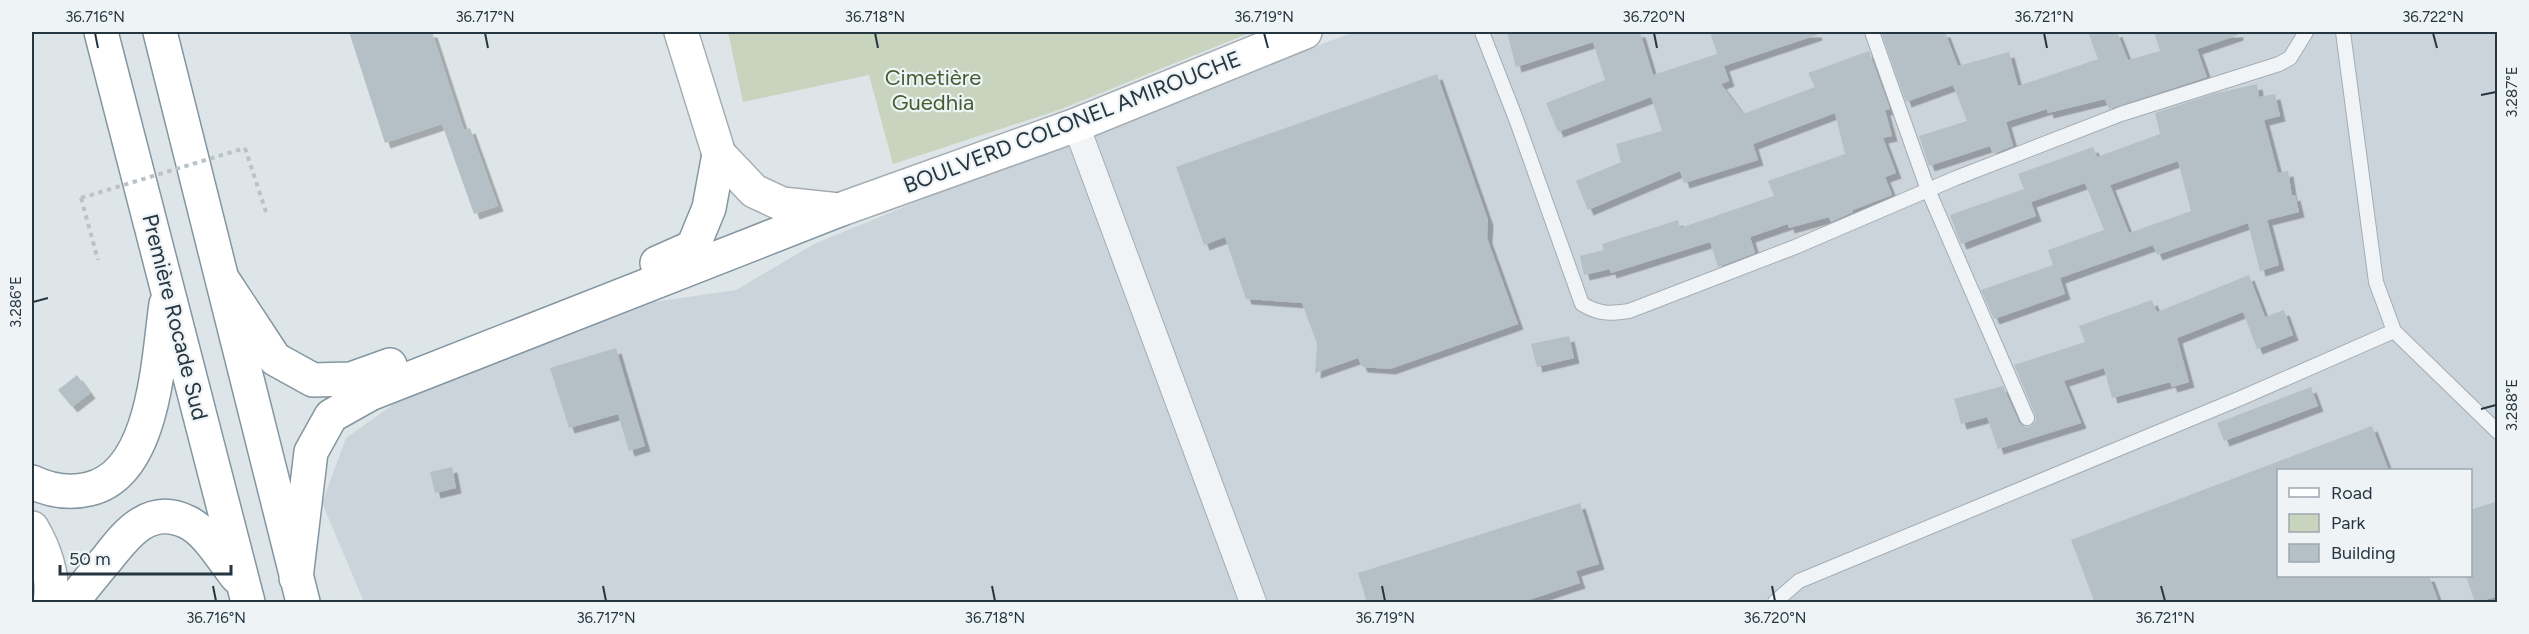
<svg xmlns="http://www.w3.org/2000/svg" width="2529" height="634" viewBox="0 0 2529 634" font-family="Figtree,sans-serif">
  <defs>
    <filter id="shadow"><feDropShadow dx="5.5" dy="5.5" stdDeviation="0" flood-color="#0004"/></filter>
  </defs>
  <rect width="100%" height="100%" fill="#dee5e9"/>
  <path fill="#ccd4db" fill-rule="evenodd" d="M1354,32H2497V602H364L322,503L346,438L405,396L647,303L736,290L814,244L1076,136ZM2278,470H2470V576H2278Z"/>
  <path fill="#c8d4be" d="M728,32H1252L1059,110L893,164L869,75L743,102Z"/>
  <path fill="#b5bfc6" fill-rule="evenodd" filter="url(#shadow)" d="M349,32H432L464,130L470,128L498,206L474,214L442,124L385,143Z
    M1507,32H1640L1653,75L1717,54L1710,32H1816L1817,35L1724,66L1729,81L1721,84L1743,114L1815,87L1808,73L1869,51L1890,109L1885,110L1892,136L1883,138L1896,173L1885,177L1892,195L1853,210V212L1831,222L1829,217L1789,228L1788,224L1750,237L1755,253L1718,267L1710,242L1611,273L1610,269L1584,275L1580,256L1604,250L1602,244L1678,220L1680,228L1774,196L1768,181L1845,154L1835,113L1753,144L1758,160L1684,183L1680,171L1588,210L1576,181L1621,162L1616,144L1662,131L1651,97L1558,132L1546,103L1605,80L1593,42L1516,67Z
    M1881,32H1945L1958,66L2009,52L2018,86L2098,59L2088,32H2117L2128,60L2160,51L2154,32H2238V35L2197,49L2207,77L2109,109L2105,99L2048,113L2047,109L2006,122L2013,146L1993,154L1990,146L1929,166L1919,136L1967,121L1953,85L1906,102Z
    M1437,74L1488,220L1487,238L1518,324L1390,369L1362,367L1358,358L1315,373L1317,344L1302,303L1246,299L1225,237L1204,245L1176,167Z
    M2257,84L2259,97L2275,94L2280,116L2264,120L2278,173L2288,171L2292,196L2295,195L2299,212L2267,220L2279,265L2260,271L2248,223L2157,255L2153,245L2060,278L2065,294L1994,319L1981,290L2053,265L2048,250L2104,230L2085,183L2031,202L2036,216L1961,244L1950,215L2024,189L2018,174L2093,147L2097,157L2160,134L2155,113L2213,94ZM2178,161L2191,211L2129,233L2110,185Z
    M2249,275L2265,317L2284,310L2293,335L2257,349L2243,312L2177,338L2189,382L2172,387L2170,382L2112,398L2104,368L2064,381L2081,423L1998,449L1987,417L1961,424L1954,399L2003,386L2019,422L2025,427L2031,426L2036,420L2035,414L2014,365L2085,342L2079,326L2152,300L2157,312Z
    M1569,336L1574,358L1537,367L1531,344Z
    M616,348L645,446L629,451L618,414L569,428L550,368Z
    M77,375L90,393L72,407L58,390Z
    M2311,387L2318,406L2224,441L2217,423Z
    M2372,426L2389,471H2278V576H2429L2439,603H2095L2071,540Z
    M452,467L456,488L435,493L430,472Z
    M2498,501V596L2475,603L2466,576H2470V510Z
    M1580,503L1599,564L1576,571L1580,583L1520,603H1367L1358,573Z"/>
  <g fill="none" stroke-linecap="round" stroke-linejoin="round">
    <g stroke="#a3adb3" stroke-width="16">
      <path id="lane" d="M1482,32L1516,119L1582,304C1599,314 1609,314 1629,311L1795,247L1956,178L2121,114L2279,64L2290,58L2306,32
        M1872,32L1928,190L2027,418
        M2343,32L2376,282L2394,331L2498,432
        M1775,602L1799,581L2241,398L2394,331"/>
    </g>
    <g stroke="#a3adb3" stroke-width="28">
      <path id="street" d="M1076,125L1253,602"/>
    </g>
    <g stroke="#a3adb3" stroke-width="36">
      <path id="secondary" d="M681,32L719,154L754,191L782,204L839,210L1076,125L1305,32
        M32,528C44,548 55,578 50,602"/>
    </g>
    <g stroke="#8496a1" stroke-width="36">
      <path id="highway" d="M101,32L248,602
        M160,32L303,602
        M657,263L693,247L709,208L719,154
        M223,280L275,359L313,380L351,379L390,365
        M32,482C51,491 69,494 89,489C155,474 158,359 166,304
        M296,578L311,452L331,416L370,394L839,210
        M72,602C83,588 95,573 107,559C127,533 150,504 187,522C207,531 223,560 237,577"/>
    </g>
    <path stroke="#bcc3c8" stroke-width="4" stroke-dasharray="4.5 4.5" stroke-linecap="butt" d="M245,148L266,212
      M81,198L98,260"/>
    <use href="#lane" stroke="#f1f4f7" stroke-width="14"/>
    <use href="#street" stroke="#f1f4f7" stroke-width="26"/>
    <use href="#secondary" stroke="#fff" stroke-width="33"/>
    <use href="#highway" stroke="#fff" stroke-width="33"/>
    <path stroke="#bcc3c8" stroke-width="4" stroke-dasharray="4.5 4.5" stroke-linecap="butt" d="M81,198L245,148"/>
  </g>
  <path fill="none" stroke="#263641" stroke-width="2" d="M95,33L98,48M485,33L488,48M875,33L878,48M1264,33L1268,48M1654,33L1657,48M2044,33L2047,48M2433,33L2437,48M2481,95L2496,92M33,302L48,298M2481,409L2496,405M213,586L216,601M603,586L606,601M992,586L995,601M1382,586L1385,601M1772,586L1775,601M2161,586L2165,601"/>
  <g text-anchor="middle" dominant-baseline="central" stroke-width="4.5" stroke-linejoin="round" paint-order="stroke">
    <g font-size="22" fill="#445e32" stroke="#eef3f6">
      <text x="933" y="77">Cimetière<tspan x="933" dy="25">Guedhia</tspan></text>
    </g>
    <g font-size="22" fill="#263641" stroke="#eef3f6">
      <text transform="translate(1072 122) rotate(-21)">BOULVERD COLONEL AMIROUCHE</text>
      <text transform="translate(175 317) rotate(76)">Première Rocade Sud</text>
    </g>
  </g>
  <rect width="2529" height="634" fill="none" stroke="#eef3f6" stroke-width="66"/>
  <rect x="2277" y="469" width="195" height="108" fill="#eef3f6" stroke="#9ea7ae" stroke-width="1.5"/>
  <rect x="2289" y="488" width="30" height="9" fill="#ffffff" stroke="#9ea7ae" stroke-width="1.5"/>
  <text x="2331" y="499" font-size="18" fill="#263641">Road</text>
  <rect x="2289" y="514" width="30" height="18" fill="#c8d4be" stroke="#9ea7ae" stroke-width="1.5"/>
  <text x="2331" y="529" font-size="18" fill="#263641">Park</text>
  <rect x="2289" y="544" width="30" height="18" fill="#b5bfc6" stroke="#9ea7ae" stroke-width="1.5"/>
  <text x="2331" y="559" font-size="18" fill="#263641">Building</text>
  <path d="M60 565v9h171v-9" fill="none" stroke="#263641" stroke-width="3"/>
  <text x="69" y="565" font-size="18" fill="#263641" stroke="#eef3f6" stroke-width="4.5" paint-order="stroke">50 m</text>
  <rect x="33" y="33" width="2463" height="568" fill="none" stroke="#263641" stroke-width="2"/>
  <g font-size="15" text-anchor="middle" fill="#263641">
    <text x="95" y="22">36.716°N</text>
    <text x="485" y="22">36.717°N</text>
    <text x="875" y="22">36.718°N</text>
    <text x="1264" y="22">36.719°N</text>
    <text x="1654" y="22">36.720°N</text>
    <text x="2044" y="22">36.721°N</text>
    <text x="2433" y="22">36.722°N</text>
    <text transform="translate(2512 92) rotate(-90)" y="5">3.287°E</text>
    <text transform="translate(16 302) rotate(-90)" y="5">3.286°E</text>
    <text transform="translate(2512 405) rotate(-90)" y="5">3.288°E</text>
    <text x="216" y="623">36.716°N</text>
    <text x="606" y="623">36.717°N</text>
    <text x="995" y="623">36.718°N</text>
    <text x="1385" y="623">36.719°N</text>
    <text x="1775" y="623">36.720°N</text>
    <text x="2165" y="623">36.721°N</text>
  </g>
</svg>
